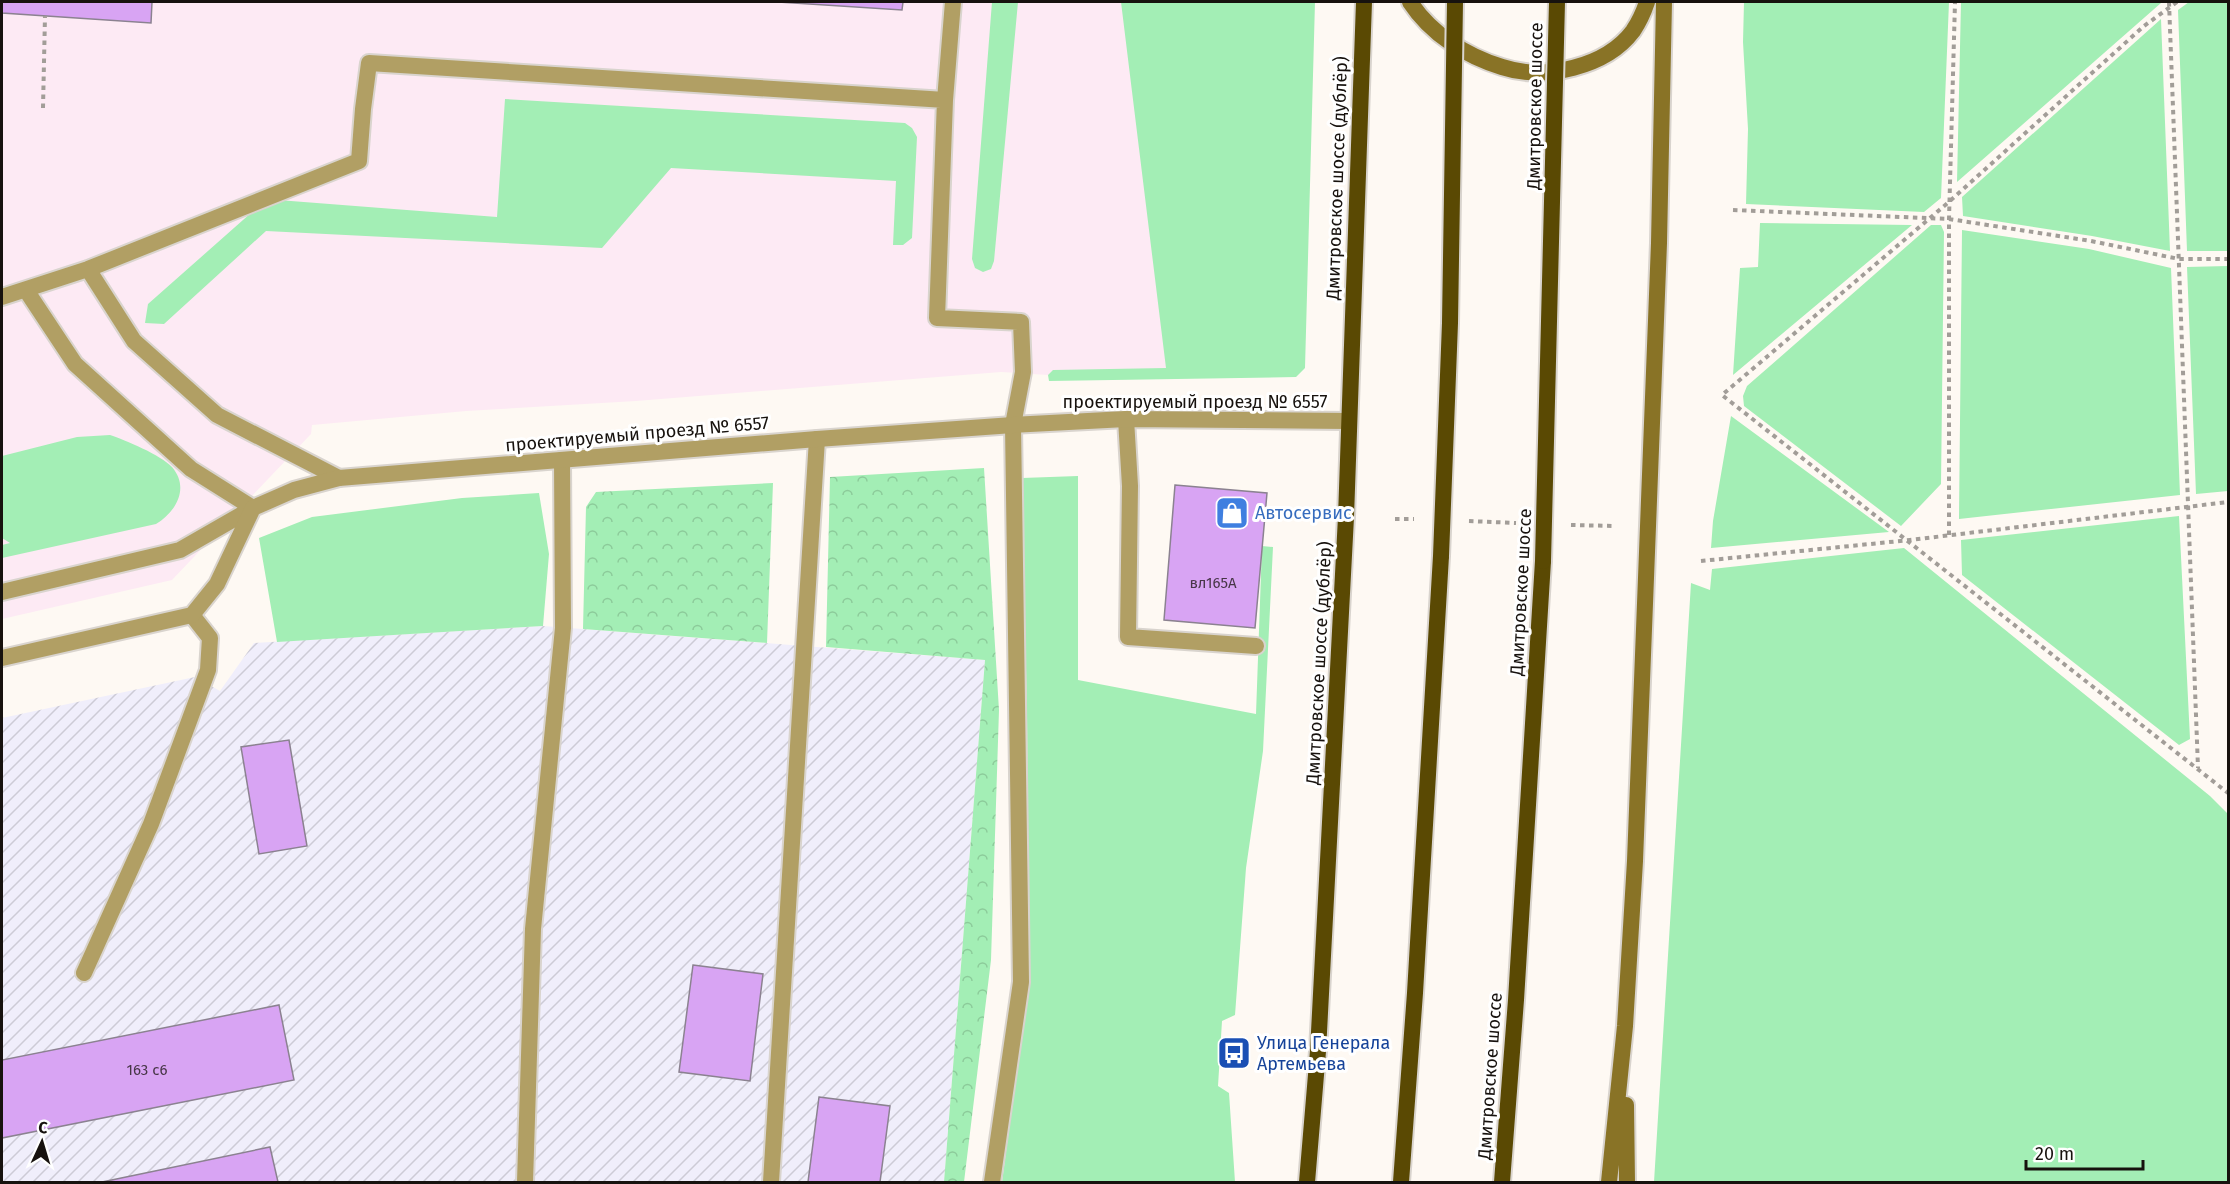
<svg xmlns="http://www.w3.org/2000/svg" width="2230" height="1184" viewBox="0 0 2230 1184" font-family="'Fira Sans',sans-serif">
  <defs>
    <pattern id="industrial-furrows" width="10" height="10" patternUnits="userSpaceOnUse" patternTransform="scale(1.5)"><rect width="10" height="10" fill="#f0eefb"/><path d="M-1 1l2-2M0 10L10 0M9 11l2-2" fill="none" stroke="#cdcbd6"/></pattern>
    <pattern id="forest-crowns" width="20" height="18" patternUnits="userSpaceOnUse" patternTransform="scale(1.5)"><rect width="20" height="18" fill="#a3eeb5"/><path d="M2 6a3 3 0 1 1 6 0M12 15a3 3 0 1 1 6 0" fill="none" stroke="#8ccb9a"/></pattern>
  </defs>
  <rect width="100%" height="100%" fill="#fef9f3"/>
  <path fill="#fdeaf4" d="M2,2H1245L1175,373L1048,375L1001,372L636,401L466,411L312,425L311,434L172,580L2,619Z"/>
  <path fill="url(#industrial-furrows)" d="M543,626L985,660L944,1182H2V718L195,677L220,691L254,643Z"/>
  <path fill="#a3eeb5" d="M992,2H1018L994,261L991,269L983,272L975,268L972,259Z
    M1121,2H1315L1305,368L1296,377L1049,381L1048,375L1053,370L1166,368Z
    M1744,2H1949L1941,198L1924,212L1746,204L1748,129L1743,42Z
    M1961,2H2160L2161,3L1957,182Z
    M2189,2H2228V251H2187L2178,10Z
    M2161,19L2170,251L2092,236L1963,216L1962,197Z
    M505,99L905,123L912,128L917,137L912,238L903,245H893L896,181L671,168L602,248L266,231L164,324L145,323L148,304L260,205L278,200L497,217Z
    M1760,223L1912,225L1733,375L1740,268L1758,267Z
    M1931,225H1941L1944,232L1941,484L1901,526L1744,406L1743,396L1747,386Z
    M1962,230L2089,249L2171,268L2180,495L1959,519Z
    M2228,266V491L2196,494L2187,267Z
    M1731,416L1889,532L1711,548L1713,521Z
    M110,435C125,440 161,455 172,467C190,488 176,512 156,524L2,558V545L10,543L2,538V456L77,437Z
    M1078,476V680L1256,714L1262,546L1273,547L1263,751L1246,868L1235,1015L1222,1021L1218,1086L1229,1093L1235,1182H1002L1026,1000L1029,960L1027,716L1022,478Z
    M539,493L549,554L543,626L277,642L259,538L312,517L462,498Z
    M2179,516L2190,739L2179,745L1962,575L1961,540Z
    M1904,548L2210,796L2228,814V1182H1654L1691,583L1710,590L1712,569Z"/>
  <path fill="url(#forest-crowns)" d="M984,468L999,710L991,960L964,1182H944L985,660L826,647L830,477Z
    M773,483L767,643L583,629L586,507L596,492Z"/>
  <path fill="#d8a4f3" stroke="#8b8290" stroke-width="1.5" d="M2,2H152L151,23L2,13Z
    M778,2H903L902,10Z
    M1175,485L1267,493L1255,628L1164,620Z
    M289,740L307,846L259,854L241,747Z
    M693,965L763,974L750,1081L679,1072Z
    M279,1005L294,1080L2,1138V1060Z
    M819,1097L890,1106L880,1182H808Z
    M270,1147L278,1182H102Z"/>
  <g fill="none" stroke-linecap="round" stroke-linejoin="round">
    <g stroke="#d9d4ce" stroke-width="20">
      <path id="service" d="M953,2L945,100L937,318L1021,322L1023,372L1013,425L1021,982L992,1182
        M88,269L134,341L217,415L339,478
        M2,297L88,269L359,161L363,109L369,63L945,100
        M1126,419L1130,486L1128,637L1256,646
        M2,592L180,550L253,508L191,469L75,364L26,290
        M84,973L151,824L208,670L210,638L192,615
        M525,1182L533,929L563,628L562,460
        M771,1182L817,439"/>
    </g>
    <g stroke="#d9d4ce" stroke-width="20">
      <path id="minor" d="M2,658L192,615L217,584L253,508L294,490L339,478L817,439L1013,425L1126,419L1348,421"/>
    </g>
    <g stroke="#d9d4ce" stroke-width="20">
      <path id="secondary" d="M1410,2C1431,34 1466,56 1502,67C1545,81 1606,67 1633,31C1639,22 1644,11 1647,2
        M1626,1105L1627,1182
        M1609,1182L1625,1026L1635,861L1659,243L1664,2"/>
    </g>
    <g stroke="#d9d4ce" stroke-width="20">
      <path id="trunk" d="M1307,1182L1318,1051L1346,517L1364,2
        M1401,1182L1415,993L1441,556
        M1502,1182L1516,1000L1543,561"/>
    </g>
    <path stroke="#a29d98" stroke-width="4" stroke-dasharray="4.5 4.5" stroke-linecap="butt" d="M2169,2L2198,768
      M2177,2L2144,26L1950,201L1722,395L2228,793
      M43,108L45,16
      M1733,210L1949,219L2091,241L2179,259H2228
      M1395,519H1414
      M1469,521L1516,523
      M1571,525L1615,526
      M1949,535V219L1955,2
      M1701,561L1910,540L2228,502"/>
    <use href="#service" stroke="#b19f64" stroke-width="16"/>
    <use href="#minor" stroke="#b19f64" stroke-width="16"/>
    <use href="#secondary" stroke="#897326" stroke-width="16"/>
    <use href="#trunk" stroke="#5a4903" stroke-width="16"/>
    <g stroke="#d9d4ce" stroke-width="20" stroke-linecap="butt">
      <path id="trunk-bridge" d="M1441,556L1450,323L1455,2
        M1543,561L1557,2"/>
    </g>
    <use href="#trunk-bridge" stroke="#5a4903" stroke-width="16"/>
  </g>
  <defs>
    <g id="shop-square" transform="scale(1.725)"><rect x="-9" y="-9" width="18" height="18" rx="4" fill="#3f7fe0" stroke="#fff"/><path d="M-5-2.5h2.3a2.7 3.5 0 0 1 5.4 0H5L5.5 6h-11ZM-1.5-2.5h3a1.5 2.3 0 0 0-3 0Z" fill="#fff"/></g>
    <g id="bus-square" transform="scale(1.725)"><rect x="-9" y="-9" width="18" height="18" rx="4" fill="#1a4fb4" stroke="#fff"/><path d="M-5-6H5V4H4V6H2V4H-2V6H-4V4H-5ZM-3.5-4V0h7V-4ZM-3.5 1.2v1.5H-2V1.2ZM2 1.2v1.5H3.5V1.2Z" fill="#fff"/></g>
  </defs>
  <g fill-rule="evenodd">
    <use href="#shop-square" x="1232" y="513"/>
    <use href="#bus-square" x="1234" y="1053"/>
  </g>
  <g text-anchor="middle" dominant-baseline="central" stroke-width="6" stroke-linejoin="round" paint-order="stroke">
    <g font-size="15" fill="#473647">
      <text x="1213" y="583">вл165А</text>
      <text x="147" y="1070">163 с6</text>
    </g>
    <g font-size="18" fill="#17120e" stroke="#fff">
      <text transform="translate(1535 106) rotate(-89)">Дмитровское шоссе</text>
      <text transform="translate(1337 178) rotate(-88)">Дмитровское шоссе (дублёр)</text>
      <text x="1195" y="402">проектируемый проезд № 6557</text>
      <text transform="translate(637 434) rotate(-5)">проектируемый проезд № 6557</text>
      <text transform="translate(1521 592) rotate(-87)">Дмитровское шоссе</text>
      <text transform="translate(1319 663) rotate(-87)">Дмитровское шоссе (дублёр)</text>
      <text transform="translate(1490 1076) rotate(-86)">Дмитровское шоссе</text>
    </g>
    <g font-size="18" fill="#366cbe" stroke="#fff" text-anchor="start">
      <text x="1255" y="513">Автосервис</text>
    </g>
    <g font-size="18" fill="#164399" stroke="#fff" text-anchor="start">
      <text x="1257" y="1043">Улица Генерала<tspan x="1257" dy="21">Артемьева</tspan></text>
    </g>
  </g>
  <rect width="2230" height="1184" fill="none" stroke="#17120e" stroke-width="6"/>
  <g transform="translate(42 1142) rotate(4)" stroke="#ffffff" stroke-width="4.5" paint-order="stroke">
  <path d="M0-4.5L10 22L0 15L-10 22Z" fill="#17120e"/>
  <text y="-9" font-size="16" font-weight="bold" text-anchor="middle" fill="#17120e">С</text>
  </g>
  <path d="M2026 1160v9h117v-9" fill="none" stroke="#17120e" stroke-width="3"/>
  <text x="2035" y="1160" font-size="18" fill="#17120e" stroke="#ffffff" stroke-width="4.5" paint-order="stroke">20 m</text>
</svg>
